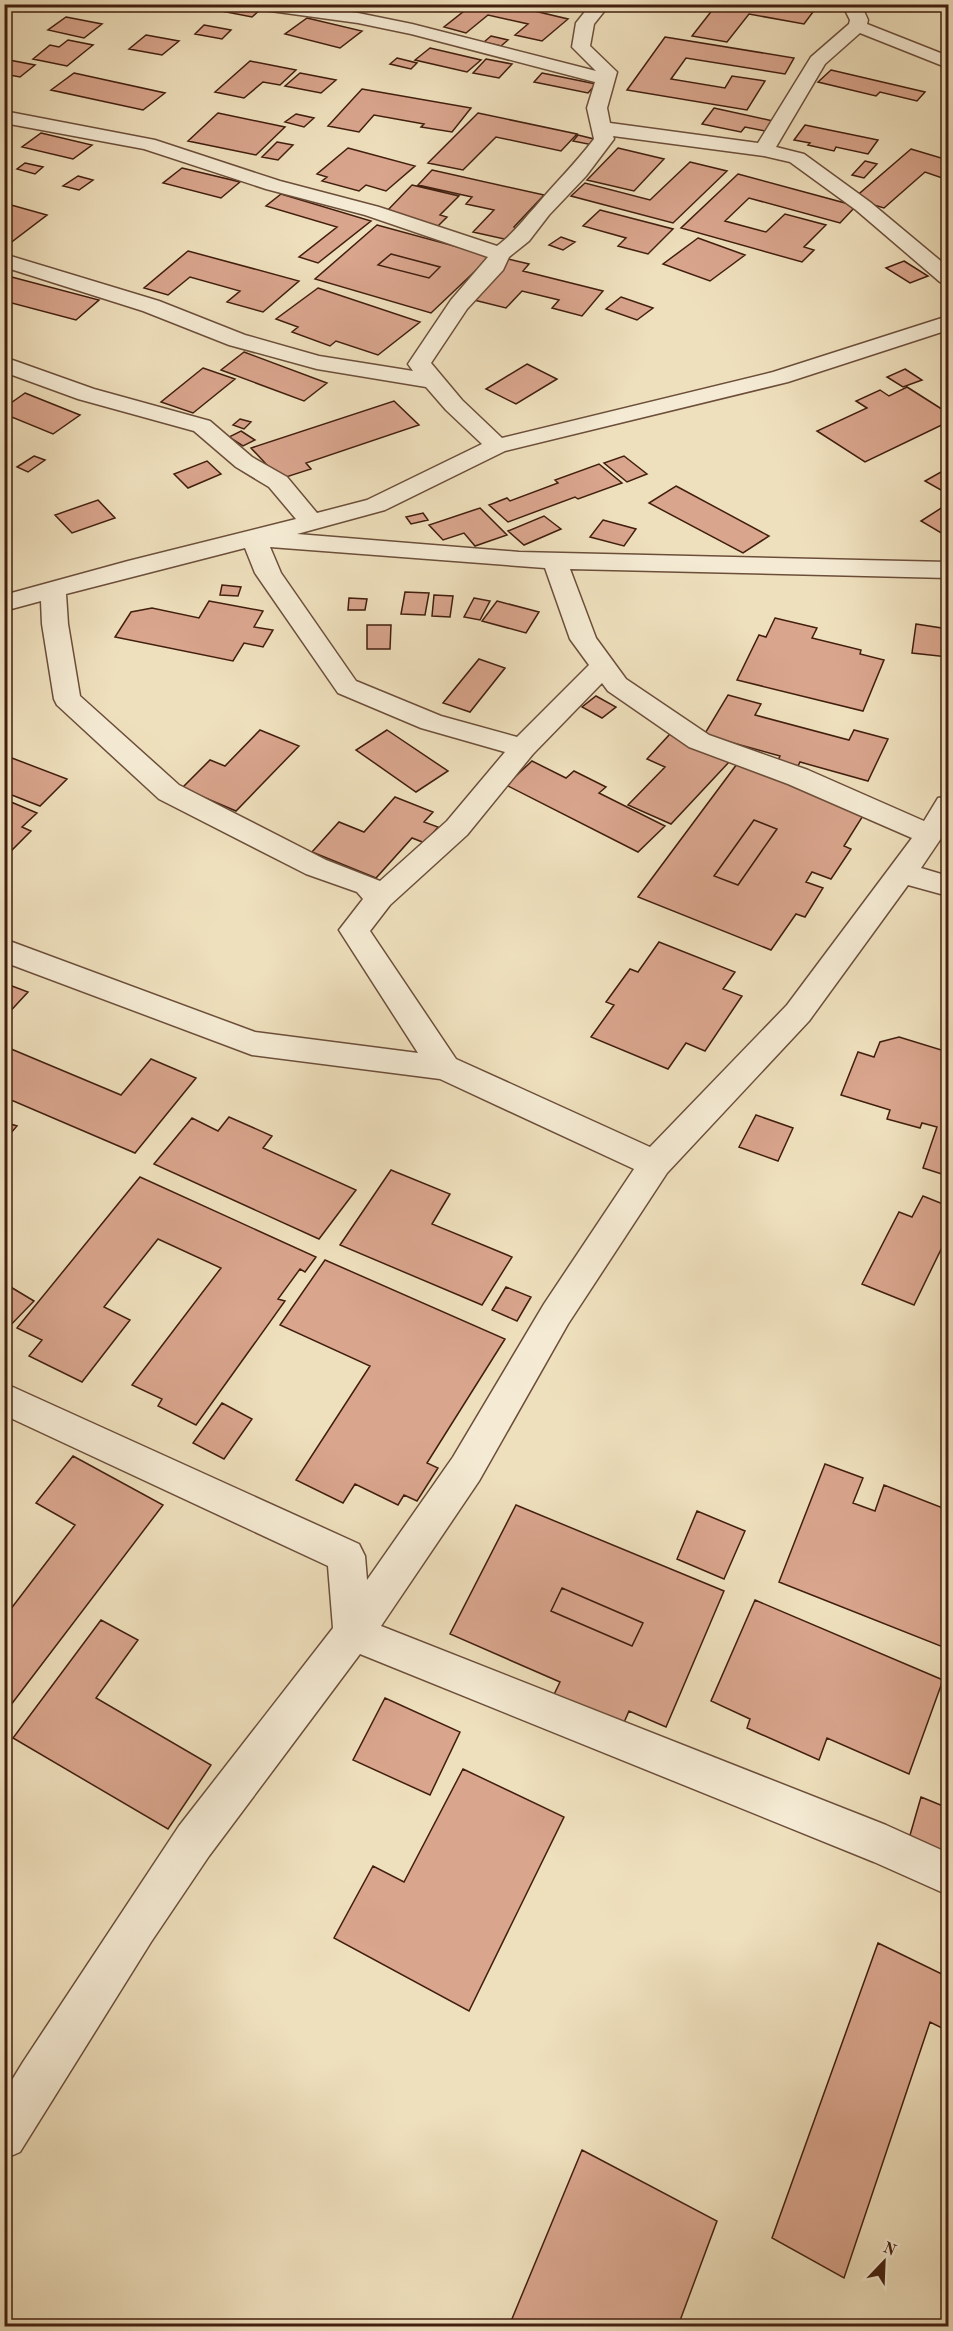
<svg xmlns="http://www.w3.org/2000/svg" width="953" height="2331" viewBox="0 0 953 2331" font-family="'Old Standard TT',serif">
  <rect width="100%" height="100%" fill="#efe0bd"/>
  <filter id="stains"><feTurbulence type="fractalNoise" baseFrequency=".00333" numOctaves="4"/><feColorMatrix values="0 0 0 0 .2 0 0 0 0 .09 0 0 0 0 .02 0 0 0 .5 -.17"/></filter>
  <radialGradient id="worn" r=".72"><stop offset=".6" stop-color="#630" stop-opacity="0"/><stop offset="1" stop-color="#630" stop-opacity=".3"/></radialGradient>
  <path fill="#d9a58d" stroke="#411e0e" stroke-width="1.5" fill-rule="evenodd" d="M210,4H244L262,8L252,17L206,8Z
    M473,4H505L568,19L542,41L515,35L528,24L488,15L466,33L444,27Z
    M717,4H781L813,12L804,24L749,14L727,42L692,36Z
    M66,17L102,24L84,38L48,30Z
    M307,18L362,31L340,48L285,34Z
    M204,25L231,30L222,39L195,34Z
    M146,35L179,41L162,55L129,49Z
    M491,36L508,40L501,46L484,42Z
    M665,37L794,58L785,74L686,58L671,79L725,88L732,76L765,81L747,110L627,90Z
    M68,40L93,45L67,66L33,59L50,45L59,47Z
    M430,48L481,60L467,72L415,60Z
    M397,58L417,63L411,69L390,64Z
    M4,59L35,65L20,77L4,74Z
    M486,59L512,64L499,78L473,73Z
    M250,61L296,70L280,85L263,82L244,98L215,92Z
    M831,70L925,92L917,101L880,92L876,96L818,82Z
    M74,73L165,93L143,110L51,90Z
    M300,73L336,80L321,93L285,86Z
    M542,73L596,84L588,93L534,82Z
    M362,89L471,108L452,132L421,127L424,124L374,115L359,132L328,126Z
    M714,108L773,121L765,131L745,127L741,132L702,124Z
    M218,113L285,127L256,155L188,141Z
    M478,113L577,134L561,151L496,137L463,170L428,163Z
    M296,114L314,118L304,127L285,122Z
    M805,125L878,140L868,154L836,147L834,151L808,145L810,143L794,140Z
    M41,133L92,145L73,159L22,147Z
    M578,135L598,140L593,145L573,141Z
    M277,142L293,145L278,160L262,157Z
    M348,148L415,166L386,191L366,185L359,191L322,181L327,177L317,174Z
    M618,148L664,159L634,191L587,180Z
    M911,149L948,160V180L925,172L884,208L853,199Z
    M865,161L877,164L864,178L852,175Z
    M690,162L727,171L673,223L571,196L585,183L650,200Z
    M25,163L43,167L35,174L17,169Z
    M182,168L240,182L221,198L163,183Z
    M432,170L544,195L514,227L524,230L513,241L473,232L494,210L466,204L472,197L418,185Z
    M738,174L856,206L840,223L749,198L725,221L766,232L785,214L826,225L804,247L814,250L802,262L681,228Z
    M78,176L93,180L79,190L63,186Z
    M412,185L459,196L440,215L447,217L438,226L384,214Z
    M281,194L371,221L318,263L299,257L337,227L266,206Z
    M4,203L47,215L5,247Z
    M600,210L673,229L648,254L618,246L626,238L583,226Z
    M377,225L491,256L431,313L315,279ZM391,254L440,267L429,278L378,265Z
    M561,237L575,242L563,250L549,245Z
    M698,238L745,255L710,281L663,264Z
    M188,251L299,281L263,312L227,302L240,291L190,277L168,295L144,288Z
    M391,254L440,267L429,278L378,265Z
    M508,259L529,264L523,271L603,291L582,316L552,308L559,300L522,291L506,308L470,299Z
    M904,261L928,276L910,283L886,268Z
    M4,275L99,300L76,320L4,301Z
    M318,288L420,322L378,355L336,341L330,346L292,332L298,327L276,319Z
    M621,297L653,308L637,320L606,309Z
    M244,352L327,383L304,401L221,370Z
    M527,364L557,379L516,404L486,389Z
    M203,368L235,379L193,413L161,402Z
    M905,369L922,380L903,387L887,377Z
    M907,387L948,413V422L865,462L817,431L867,408L856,401L880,390L889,396Z
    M25,393L80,415L53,434L7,415L4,417V404L8,405Z
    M394,401L419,425L306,463L311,469L280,479L251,448Z
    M240,419L251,422L244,429L233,425Z
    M241,431L255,440L243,446L229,437Z
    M34,456L45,460L28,472L17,467Z
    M624,456L647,474L627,482L604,463Z
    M207,461L221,474L188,488L174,474Z
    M599,464L622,483L578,499L575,497L508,522L489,505L507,498L510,501L558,483L555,480Z
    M948,468V494L925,481Z
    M676,486L769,536L743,553L649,503Z
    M98,500L115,518L72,533L55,515Z
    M946,505L948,507V537L921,521Z
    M480,508L507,535L475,546L464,533L443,540L429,525Z
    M423,513L428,520L411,524L406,517Z
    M544,516L561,529L524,545L508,531Z
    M603,520L636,529L624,546L590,537Z
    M222,585L241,587L238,596L220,595Z
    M405,592L429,593L425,615L401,614Z
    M434,595L453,596L450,617L432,616Z
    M349,598L367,599L365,610H348Z
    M474,598L490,601L480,620L464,617Z
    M209,601L263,611L254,627L273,630L263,647L244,643L233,661L115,637L131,612L152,608L199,618Z
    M497,601L539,612L526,633L482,621Z
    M775,618L817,628L812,638L861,650L860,654L884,660L863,711L737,680L759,635L766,637Z
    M916,624L948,629V657L912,653Z
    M367,625H391L390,649H367Z
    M479,659L505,668L470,712L443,703Z
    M728,695L761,704L755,715L849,740L854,730L888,739L868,781L800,762L796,770L776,765L780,756L704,735Z
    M596,696L616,707L602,718L582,707Z
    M260,730L299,746L236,811L182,788L210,760L225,766Z
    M387,730L448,771L416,792L356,750Z
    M670,734L730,761L671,824L628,805L665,767L647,759Z
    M4,755L67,779L40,806L4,792Z
    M532,761L566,778L574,771L606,787L599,793L665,826L638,852L506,785Z
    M737,764L866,811L844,846L851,849L831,879L812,872L806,882L823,888L805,917L796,914L771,950L638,897ZM754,820L777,829L738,885L714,876Z
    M395,797L433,812L424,822L438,827L425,843L412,838L376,878L312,852L339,822L364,832Z
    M4,799L37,813L22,827L31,831L11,851L4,848Z
    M754,820L777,829L738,885L714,876Z
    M659,942L735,972L723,989L742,996L705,1051L686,1043L668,1069L591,1037L614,1005L606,1002L630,969L638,972Z
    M4,983L28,992L4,1018Z
    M899,1037L948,1052V1176L923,1168L937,1127L922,1123L920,1128L887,1119L890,1110L841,1095L858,1052L874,1057L880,1042Z
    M4,1046L121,1095L151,1059L196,1078L135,1153L4,1097Z
    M756,1115L793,1128L778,1161L739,1147Z
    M229,1117L272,1136L263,1148L356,1190L319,1239L154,1164L192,1118L218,1131Z
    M4,1122L17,1126L4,1141Z
    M391,1170L450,1194L432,1224L512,1257L482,1305L340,1245Z
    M140,1177L316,1257L305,1272L300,1269L278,1299L285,1301L196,1425L158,1406L162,1399L132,1385L221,1268L158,1239L104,1307L130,1320L82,1382L29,1356L42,1340L17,1328Z
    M923,1196L948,1206V1235L914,1305L862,1284L899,1212L912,1217Z
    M325,1260L505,1339L427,1463L438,1468L417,1501L404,1495L398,1505L355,1484L343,1503L296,1480L370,1366L280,1325Z
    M4,1283L34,1301L4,1332Z
    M506,1287L531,1297L517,1321L492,1310Z
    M222,1403L252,1419L224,1459L193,1443Z
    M73,1456L163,1505L4,1714V1607L10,1610L75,1525L36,1503Z
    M825,1464L863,1478L853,1503L875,1511L884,1485L948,1510V1649L779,1582Z
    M516,1505L724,1591L666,1727L629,1711L619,1734L550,1703L560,1682L450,1634ZM562,1588L643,1623L632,1646L551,1611Z
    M697,1511L745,1531L724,1579L677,1559Z
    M562,1588L643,1623L632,1646L551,1611Z
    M755,1600L943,1680L909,1774L827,1738L819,1760L747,1728L750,1719L711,1701Z
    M101,1620L138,1640L96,1698L211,1765L168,1829L13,1738Z
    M385,1698L460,1732L430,1795L353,1760Z
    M463,1769L564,1817L469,2011L334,1938L373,1866L404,1882Z
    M921,1797L948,1808V1866L906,1849Z
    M878,1943L948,1977V2031L930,2022L844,2278L772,2238Z
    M582,2150L717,2221L678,2326H509Z"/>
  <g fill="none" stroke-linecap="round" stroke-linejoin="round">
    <g stroke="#6c4e3a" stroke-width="3">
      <path id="street" d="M247,4H299L358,13L412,24L596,71L572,47L576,23L591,4H610L594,24L590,46L617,72L607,108L610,123L758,143L811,57L849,24L850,20L845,10L850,4H865L867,7L864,11L868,20L867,24L948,56V68L860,33L825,64L776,147L804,154L870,202L948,267V283L940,282L856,210L790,162L764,156L613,136L614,139L586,176L549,215L529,241L509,257L503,270L467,309L431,363L462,400L502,438L773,372L948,316V330L788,382L505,451L385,510L297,534L519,552L948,562V578L570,569L596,638L626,679L709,735L808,770L924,821L938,798L948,796V828L921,868L948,876V896L908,885L809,1021L667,1173L568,1324L479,1481L381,1626L886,1825L948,1853V1895L874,1862L360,1654L209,1856L151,1942L20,2152L4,2159V2093L23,2062L179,1826L333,1628L328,1566L4,1415V1383L359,1544L365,1556L367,1580L453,1457L544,1304L634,1169L440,1079L252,1055L4,962V939L255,1032L418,1053L339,930L363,899L357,892L306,874L159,799L57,705L54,699L42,624L41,601L4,611V595L128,561L296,519L269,487L236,467L194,431L78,399L4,372V357L94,389L210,421L252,457L287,477L317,513L367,500L482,444L446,410L426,387L317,369L229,345L143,311L4,267V254L159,301L245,335L319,356L413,371L408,364L451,300L488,257L365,215L266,189L144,149L4,123V111L155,140L280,181L379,207L497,246C513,234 523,220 536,206C555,183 576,163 594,139L587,108L595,82L411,34L358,23L256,9ZM270,547L545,568L570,639L589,665L517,737L441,716L356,681L281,573ZM245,548L255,573L338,693L421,728L505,752L447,821L380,881L326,860L179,785L80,696L68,624L66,594ZM602,683L608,691L689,747L788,784L912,838L787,1005L650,1147L456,1059L370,931L390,905L467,835L533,754Z"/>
    </g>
    <use href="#street" fill="#f5ebd4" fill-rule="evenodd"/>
  </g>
  <rect width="953" height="2331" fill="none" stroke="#efe0bd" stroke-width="24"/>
  <rect x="6" y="6" width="941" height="2319" fill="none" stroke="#411e0e" stroke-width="3"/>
  <rect x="12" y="12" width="929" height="2307" fill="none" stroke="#411e0e" stroke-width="1.5"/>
  <g transform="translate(884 2262) rotate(23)" stroke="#f5ebd4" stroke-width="4.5" paint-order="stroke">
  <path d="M0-4.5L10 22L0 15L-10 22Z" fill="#411e0e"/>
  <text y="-9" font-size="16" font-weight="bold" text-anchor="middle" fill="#411e0e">N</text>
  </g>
  <rect width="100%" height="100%" filter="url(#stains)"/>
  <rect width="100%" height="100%" fill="url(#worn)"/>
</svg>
